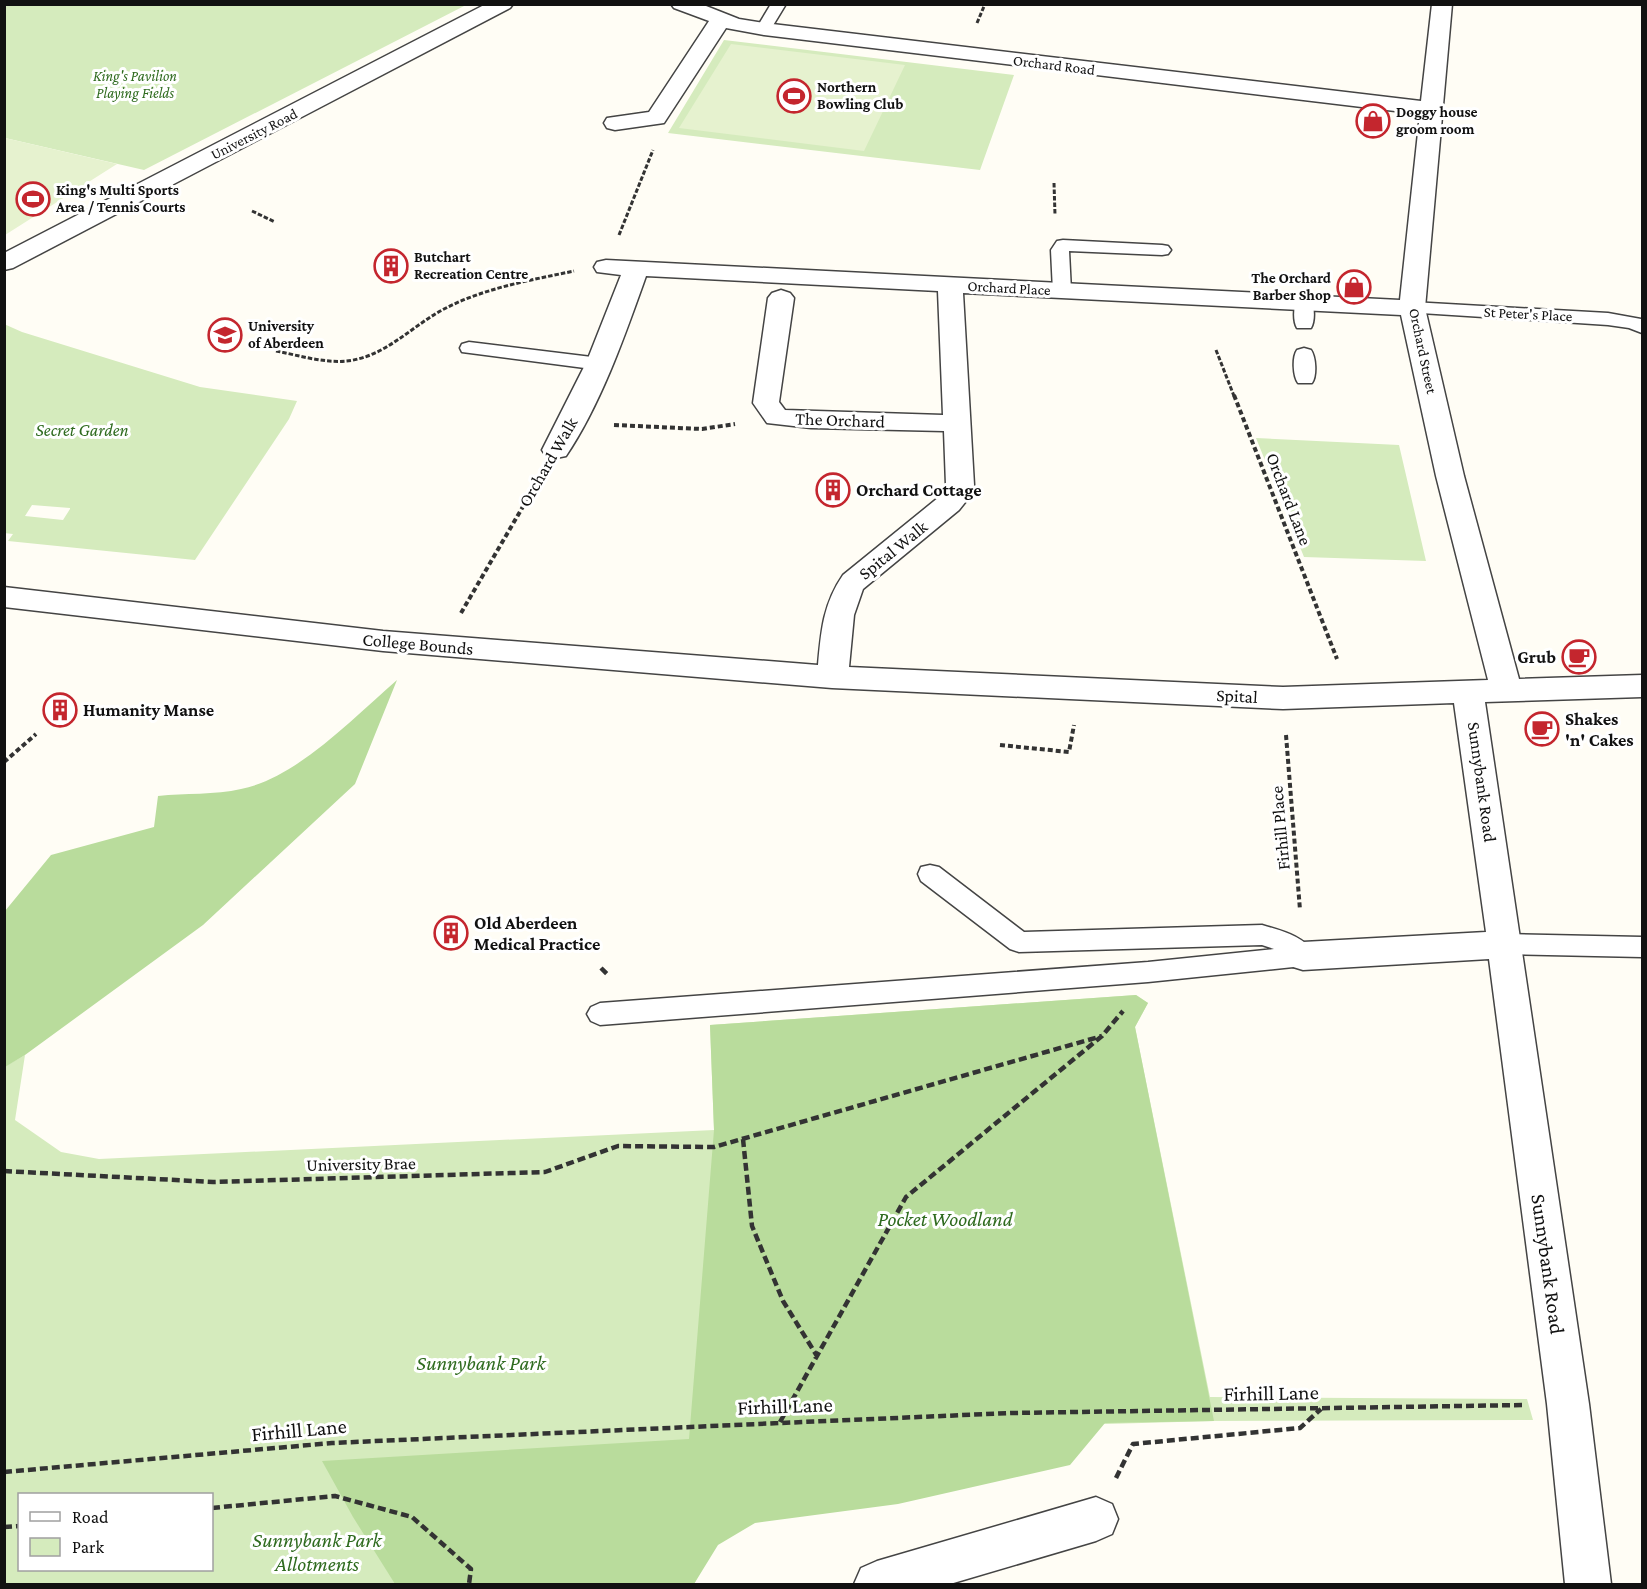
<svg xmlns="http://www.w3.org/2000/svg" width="1647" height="1589" viewBox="0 0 1647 1589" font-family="'Crimson Pro',serif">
  <rect width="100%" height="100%" fill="#fffdf5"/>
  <path fill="#d5ebbd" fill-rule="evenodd" d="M5,5H466L144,170L5,138Z
    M724,40L1014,75L980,170L668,133Z
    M4,324L22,332L200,387L297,401L289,419L195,560L8,541L13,534L4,533ZM32,505L70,508V509L63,520L25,516Z
    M1256,438L1399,445L1426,561L1304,557Z
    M1136,995L1148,1003L1135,1027L1210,1397L1527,1399L1533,1420L1214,1421L775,1433L694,1584H5L4,1067L25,1055L15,1120L61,1152L99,1159L714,1130L710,1025ZM20,1494H212V1570H20Z"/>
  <path fill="#b9dc9c" d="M397,680L355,784L203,925L25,1055L5,1067V911L51,855L154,827L158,796C185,793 215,795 241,789C297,778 354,717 397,680Z
    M1136,995L1148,1003L1135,1027L1214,1421L1105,1423L1070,1465L898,1504L755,1523L718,1545L694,1584H395L353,1517L322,1461L689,1439L714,1130L710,1025Z"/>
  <path fill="#e6f2cf" d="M731,44L905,65L864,151L679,128Z
    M5,138L117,164L5,235Z"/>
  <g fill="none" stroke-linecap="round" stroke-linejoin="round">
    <g stroke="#444" stroke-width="3">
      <path id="lane" d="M771,4H786L769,32H759L756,29Z
        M1063,240L1162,245L1168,246L1171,250L1168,254L1162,255L1069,251L1071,291L1068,295H1056L1053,291L1051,250L1057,241Z
        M1304,298L1310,299C1315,306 1315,321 1311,328H1297C1293,321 1293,306 1298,299Z
        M1412,302L1608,313L1641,319L1642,333L1629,328L1608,325L1405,312L1403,308L1405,304Z
        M469,342L600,358L607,360L610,364L607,368L600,370L462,352L460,348L462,344Z
        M1304,348L1311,350C1316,357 1317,376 1312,383H1298C1293,376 1292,357 1297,350Z
        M930,865L939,867L1024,932L1262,925C1282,931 1305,936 1316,956L1312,963L1303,966L1148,982L600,1025L591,1021L587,1014L591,1007L600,1003L1148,962L1274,949L1262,945L1019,952L1010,949L921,881L918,874L921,867Z
        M1505,934L1642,937V957L1505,954L1496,951L1492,944L1496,937Z"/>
    </g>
    <g stroke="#444" stroke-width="3">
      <path id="street" d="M486,4H513L510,8L13,268L4,270V253Z
        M671,4H701L739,19L764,23L1421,101L1432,4H1452L1425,308L1464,476L1519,679L1642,675V697L1485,702L1589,1404L1611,1584H1565L1547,1404L1489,959L1303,970L1290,966L1285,956L1290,946L1303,942L1486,932L1454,703L1283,709L832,688L383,651L4,607V587L383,631L818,665C821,632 823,604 843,575L944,493L946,485L944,431L811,428L767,423L753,403L768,298L772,293L781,290L790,293L794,298L779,402L785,410L943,415L938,291L646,276C625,335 601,404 566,456L556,458L546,456L542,450L587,361L621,275L597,272L594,267L597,262L606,260L1400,300L1420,114L764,35L726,28L664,123L615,130L607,128L604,123L607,118L649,112L709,21L674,8ZM963,293L1401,315L1436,476L1488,680L1283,687L849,667L854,615L863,589L959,510L971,495L974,485Z
        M1096,1497L1112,1504L1118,1519L1112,1534L1096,1541L950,1584H854L861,1568L877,1561Z"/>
    </g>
    <path stroke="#333" stroke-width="3" stroke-dasharray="4.5 2" stroke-linecap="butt" d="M977,23L985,4
      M1054,183L1055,215
      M252,211L275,222
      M619,235L653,150
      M1216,350L1234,396
      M276,351C302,356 332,366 358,359C391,351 416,323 446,308C485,288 531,280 574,271"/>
    <path stroke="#333" stroke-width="4" stroke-dasharray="5 3" stroke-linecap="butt" d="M1234,395L1337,659
      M614,425L702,429L735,424
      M461,613L539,479
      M1286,735L1300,910
      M1000,745L1069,752L1074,725
      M4,762L36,734"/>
    <path stroke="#333" stroke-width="4.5" stroke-dasharray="8 4" stroke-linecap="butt" d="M601,968L609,976
      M743,1139L752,1226L783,1301L817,1356
      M4,1171L213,1182L545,1172L618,1146L714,1147L1102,1036
      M780,1422L906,1197L1102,1036L1123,1011
      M4,1472L332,1443L780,1423L1011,1413L1522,1405
      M1116,1478L1133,1444L1300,1428L1321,1409
      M212,1508L335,1496L412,1517L471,1569L469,1584
      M4,1527L20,1526"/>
    <use href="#lane" fill="#fff" fill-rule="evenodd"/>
    <use href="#street" fill="#fff" fill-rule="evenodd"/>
  </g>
  <defs>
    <g id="stadium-ring" transform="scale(1.725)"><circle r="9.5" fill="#fff" stroke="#c4262e" stroke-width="1.5"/><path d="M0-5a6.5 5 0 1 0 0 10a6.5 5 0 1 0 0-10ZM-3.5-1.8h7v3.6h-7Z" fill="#c4262e"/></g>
    <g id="shop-ring" transform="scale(1.725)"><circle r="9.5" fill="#fff" stroke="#c4262e" stroke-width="1.5"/><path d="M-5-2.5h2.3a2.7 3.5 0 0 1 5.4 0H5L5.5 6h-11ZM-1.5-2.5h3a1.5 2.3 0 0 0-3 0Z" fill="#c4262e"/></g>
    <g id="building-ring" transform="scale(1.725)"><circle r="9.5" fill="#fff" stroke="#c4262e" stroke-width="1.5"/><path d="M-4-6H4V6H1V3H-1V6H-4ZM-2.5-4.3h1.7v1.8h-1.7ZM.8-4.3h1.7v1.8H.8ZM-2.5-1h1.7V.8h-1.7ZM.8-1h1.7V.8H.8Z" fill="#c4262e"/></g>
    <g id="university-ring" transform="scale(1.725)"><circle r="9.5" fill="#fff" stroke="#c4262e" stroke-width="1.5"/><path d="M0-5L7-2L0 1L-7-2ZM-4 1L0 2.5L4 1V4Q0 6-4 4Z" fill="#c4262e"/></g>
    <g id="cafe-ring" transform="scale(1.725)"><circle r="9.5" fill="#fff" stroke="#c4262e" stroke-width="1.5"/><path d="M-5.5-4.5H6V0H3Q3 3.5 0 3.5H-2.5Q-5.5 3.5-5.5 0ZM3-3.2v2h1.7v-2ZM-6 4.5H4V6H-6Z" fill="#c4262e"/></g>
  </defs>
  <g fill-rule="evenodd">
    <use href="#stadium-ring" x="794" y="96"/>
    <use href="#shop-ring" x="1373" y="121"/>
    <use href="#stadium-ring" x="33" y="199"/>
    <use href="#building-ring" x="391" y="266"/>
    <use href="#shop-ring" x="1354" y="287"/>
    <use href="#university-ring" x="225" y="335"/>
    <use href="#building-ring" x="833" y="490"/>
    <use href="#cafe-ring" x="1579" y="657"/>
    <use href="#building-ring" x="60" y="710"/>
    <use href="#cafe-ring" x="1542" y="729"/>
    <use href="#building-ring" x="451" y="933"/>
  </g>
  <g text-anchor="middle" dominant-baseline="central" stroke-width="6" stroke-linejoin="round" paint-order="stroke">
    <g font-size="15" fill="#111" stroke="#fff">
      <text transform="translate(1054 65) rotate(7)">Orchard Road</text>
      <text transform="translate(254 134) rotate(-27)">University Road</text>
      <text transform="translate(1009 288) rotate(3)">Orchard Place</text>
      <text transform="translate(1528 314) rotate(3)">St Peter's Place</text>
      <text transform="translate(1423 351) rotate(78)">Orchard Street</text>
    </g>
    <g font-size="15" font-style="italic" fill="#2f6b1f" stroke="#fff">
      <text x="135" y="76">King's Pavilion<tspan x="135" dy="17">Playing Fields</tspan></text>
    </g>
    <g font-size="15" font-weight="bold" fill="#111" stroke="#fff" text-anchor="start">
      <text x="817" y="87">Northern<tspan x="817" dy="17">Bowling Club</tspan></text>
      <text x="1396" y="112">Doggy house<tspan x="1396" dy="17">groom room</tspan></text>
      <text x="56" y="190">King's Multi Sports<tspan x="56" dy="17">Area / Tennis Courts</tspan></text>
      <text x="414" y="257">Butchart<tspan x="414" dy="17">Recreation Centre</tspan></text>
      <text x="1331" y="278" text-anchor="end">The Orchard<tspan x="1331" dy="17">Barber Shop</tspan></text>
      <text x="248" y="326">University<tspan x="248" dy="17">of Aberdeen</tspan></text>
    </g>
    <g font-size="18" fill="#111" stroke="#fff">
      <text transform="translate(840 420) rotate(2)">The Orchard</text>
      <text transform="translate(548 462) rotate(-60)">Orchard Walk</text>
      <text transform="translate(1289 499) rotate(69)">Orchard Lane</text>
      <text transform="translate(893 550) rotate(-39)">Spital Walk</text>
      <text transform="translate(418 644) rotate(5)">College Bounds</text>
      <text transform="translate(1237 696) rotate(3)">Spital</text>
      <text transform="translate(1482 782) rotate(82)">Sunnybank Road</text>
      <text transform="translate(1280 828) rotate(-95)">Firhill Place</text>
      <text transform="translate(361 1164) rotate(-1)">University Brae</text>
    </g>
    <g font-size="18" font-style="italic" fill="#2f6b1f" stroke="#fff">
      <text x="82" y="430">Secret Garden</text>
    </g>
    <g font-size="18" font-weight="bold" fill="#111" stroke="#fff" text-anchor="start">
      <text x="856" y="490">Orchard Cottage</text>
      <text x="1556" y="657" text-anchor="end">Grub</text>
      <text x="83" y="710">Humanity Manse</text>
      <text x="1565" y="719">Shakes<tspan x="1565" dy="21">'n' Cakes</tspan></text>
      <text x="474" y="923">Old Aberdeen<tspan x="474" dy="21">Medical Practice</tspan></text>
    </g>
    <g font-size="21" font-style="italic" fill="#2f6b1f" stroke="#fff">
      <text x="945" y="1219">Pocket Woodland</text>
      <text x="481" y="1363">Sunnybank Park</text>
      <text x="317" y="1540">Sunnybank Park<tspan x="317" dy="24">Allotments</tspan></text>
    </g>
    <g font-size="21" fill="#111" stroke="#fff">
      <text transform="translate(1548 1264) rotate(82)">Sunnybank Road</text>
      <text transform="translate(1271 1393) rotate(-1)">Firhill Lane</text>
      <text transform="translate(785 1406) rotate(-2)">Firhill Lane</text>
      <text transform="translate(299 1430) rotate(-5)">Firhill Lane</text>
    </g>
  </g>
  <rect width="1647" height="1589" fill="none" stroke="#111111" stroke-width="12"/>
  <rect x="18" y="1493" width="195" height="78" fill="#ffffff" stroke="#a0a0a0" stroke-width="1.5"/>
  <rect x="30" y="1512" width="30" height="9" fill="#ffffff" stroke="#a0a0a0" stroke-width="1.5"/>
  <text x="72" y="1523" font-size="18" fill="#111111">Road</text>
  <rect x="30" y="1538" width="30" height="18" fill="#d5ebbd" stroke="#a0a0a0" stroke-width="1.5"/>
  <text x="72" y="1553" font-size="18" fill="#111111">Park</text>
</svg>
